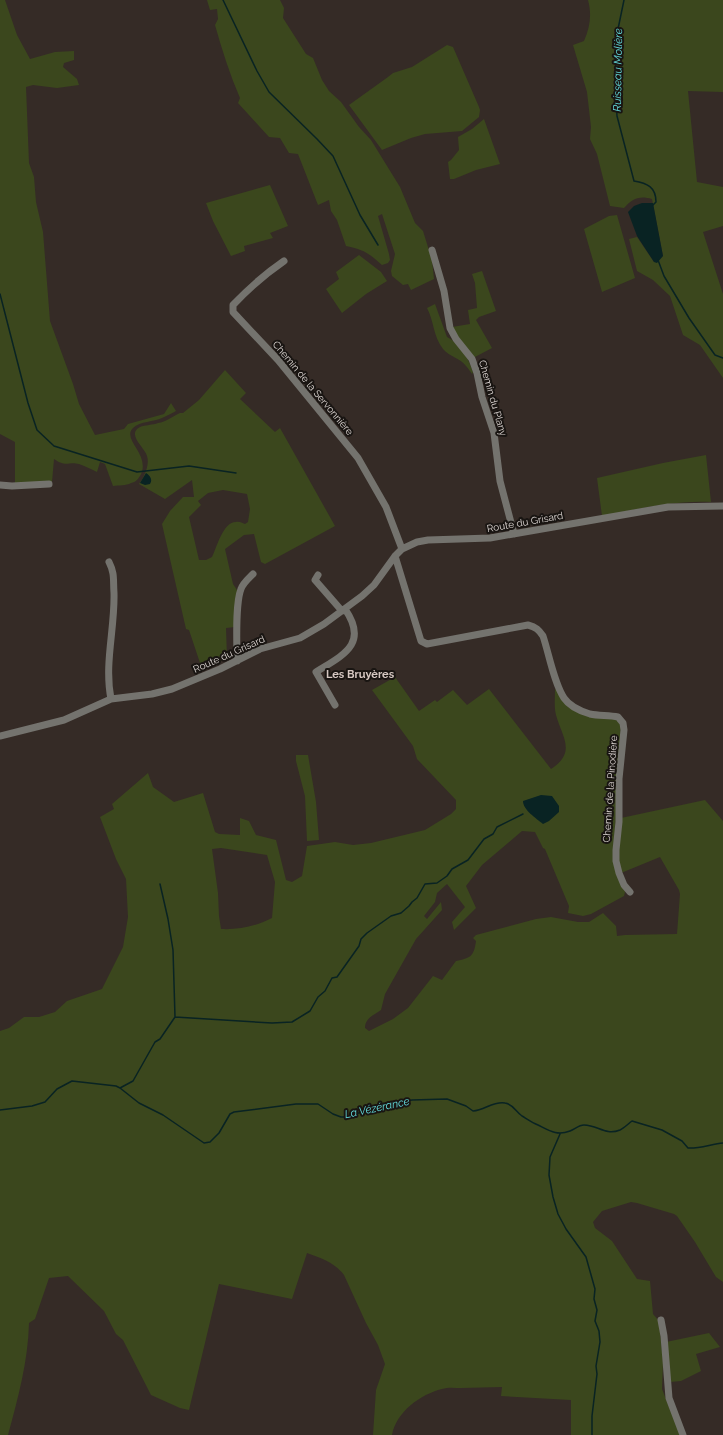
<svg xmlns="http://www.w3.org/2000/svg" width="723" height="1435" viewBox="0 0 723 1435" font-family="Raleway,sans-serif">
  <rect width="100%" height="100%" fill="#352b26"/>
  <path fill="#3b471d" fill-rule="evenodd" d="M0,0H5L17,35L30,59L55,52L74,51V60L64,63L63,67L77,79L79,85L57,88L33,85L26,87L29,163L34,177L36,202L43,232L50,321L73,384L79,404L95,435L124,429L128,424L164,414L171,403L176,411C172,413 167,416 162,418C154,422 140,421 133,428C121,440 152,455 140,476C138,479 136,482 131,483C126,486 119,485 113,486L105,464L100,462L97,472C91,469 85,466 79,464C68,461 67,468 54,459L52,482L15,485V442L0,434Z
    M207,0H280L284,8L283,18L306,54L313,58L322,80L329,91L341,102L359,127L371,140L400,187L415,223L423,231L432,260L434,279L411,290L408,284L403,285L392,276L391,271L395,254L382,214L378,216L389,254L390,260L388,263L382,265C368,253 365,250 346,246L337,220L331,211L329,200L318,205L298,154L289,153L280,138L269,137L238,103L240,98C230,75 222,50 215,25L218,19L217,9L210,10Z
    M588,0H723V92L688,91L697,182L723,187V226L703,232L723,294V378L700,345L683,335L670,296L653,280L637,271L629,239L637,237L654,262L663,256L652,199C639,195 632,199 624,208L610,206L597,154L590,139L591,127L587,92L573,45L584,41C590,28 592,14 588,0Z
    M447,45L453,47L479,107L480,110L479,117L462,131L425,134L411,138L382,150L349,105L388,77L393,73L412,67Z
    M484,119L500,164L476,170L454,179H450L448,162L451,160L459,150L458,137L472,129Z
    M270,185L288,226L270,233L273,238L244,246L245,251L231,256L213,221L206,203Z
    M617,215L635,278L602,292L584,229L609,216Z
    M359,255L381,272L387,281L366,294L342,313L326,289L339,279L336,272Z
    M482,271L496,311L479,317L476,320L492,348L473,358L459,341L452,327L470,324L468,310L477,308L475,283L472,274Z
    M435,304L447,337C460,343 469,359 473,372L472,374C470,371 468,368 466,366C460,358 450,357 443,349C433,336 434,321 427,308Z
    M225,370L246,393L240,399L275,432L280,428L335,526L265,564L261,562L254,534L244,535L225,549L233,584L237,590L235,627L226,628L227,658L206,668L201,666L189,630L186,629L162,524L170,511L183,497H194L192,480L165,499L139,484C144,477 150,465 147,456C145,448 126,434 140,427C145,425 153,425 158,423C166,422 173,416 180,413H183L199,400ZM223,490L247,494L250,509L248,522L245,524C242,523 239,521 236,522C223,522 217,547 212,557L206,560H199L189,517L201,505L198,501L208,493Z
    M706,455L711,502C674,500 639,509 602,516L597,478L663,463Z
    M395,677L419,711L435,700L437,702L453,690L467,705L489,689L551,769C577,752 562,737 556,715C554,707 555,698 555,689L557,690L568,707L614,718L621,724L617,808L613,853L625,892L624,896L591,914L583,916L568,913L569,906L545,849L543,848L535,832L522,831L482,865L466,886L476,908L454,930L452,922L465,907L447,884L437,893L435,902L424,916L427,919L441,902L442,910L416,939L385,994L381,1010C374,1015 365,1018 365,1028L369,1031L393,1019L408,1008L433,976L442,980L456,961C470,958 474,957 476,941L473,938L476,935L536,919L551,917L578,922H589L603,913L616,926L617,936L625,935L677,934L680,894L679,890L660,857L621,873L618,859L621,818L705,800L723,821V1282L716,1277L695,1242L677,1216L674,1214L637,1203L631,1202L602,1211L593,1222L595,1228L612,1241L637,1279L650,1281L653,1314L659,1321L663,1362L662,1389L680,1435H571V1400L501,1396L502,1387C488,1387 475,1388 461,1388C455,1388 448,1387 442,1389C421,1394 396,1412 392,1435H373L376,1390L385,1364L378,1345L366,1323L344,1275C334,1262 321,1258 307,1253L292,1299L219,1284L189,1410L180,1408L151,1395L123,1340L116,1334L104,1311L68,1276L49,1278L35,1319L29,1323C28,1362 18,1398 8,1435H0V1031L9,1028L24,1017H39L55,1012L67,1001L102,989L123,947L128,917L126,879L116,859L100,817L114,809L112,804L148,773L153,787L174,802L203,793L215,832L219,834L240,835V818L249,821L256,835L276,840L286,880L292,882L302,876L307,846L335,842L353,845L371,843L425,830L451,814L456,809V800L417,759L413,746L372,690ZM221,848L267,855L275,882L272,918C257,926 238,930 221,929L219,916L218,893L212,849Z
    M296,755H308L316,802L319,840L307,841L305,796L296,761Z
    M709,1333L720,1347L696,1354L701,1371L681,1381L670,1382L666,1342Z"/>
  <path fill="#092323" d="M642,203H653L663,256L657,263L654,262L637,236L628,212L634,206Z
    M146,473C150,476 153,479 150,484L145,485L140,483Z
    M541,795L552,796L559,806V812L549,821L543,824C536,818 523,810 523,801Z"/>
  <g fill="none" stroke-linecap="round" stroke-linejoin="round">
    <path stroke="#092323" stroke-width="1.5" d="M223,0L257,71L269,92L317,139L333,156L360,215L378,245
      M624,0L618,29L620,43L616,50L615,80L617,116L634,181C647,183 656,187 656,202L653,205
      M658,260L664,276L689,318L715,355L723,358
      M0,294L28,403L37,430L54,446L137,472L189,466L236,473
      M160,884L168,919L173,950L175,1017
      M120,1088L133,1081L155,1042L160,1039L175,1017L272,1023L292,1022L310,1011L318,997L325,991L332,978L337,977L359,946L361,939L367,933L391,916L401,913L409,906L412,902L417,898L425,884L437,883L447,876L452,869L468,860L484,839L493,834L497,827L523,814
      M0,1110L32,1106L45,1102L57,1089L72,1081L116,1086L120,1088L139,1103L163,1115L204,1143L210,1142L219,1133L230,1114L234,1112L296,1104H318L333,1114L341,1117H348L372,1108L412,1100L447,1099L466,1106L473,1111C485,1110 493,1101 505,1103C513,1104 516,1112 522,1116C527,1119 533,1123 538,1125C550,1131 557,1136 570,1131C575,1129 579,1125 584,1125C598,1125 605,1136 620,1130C624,1128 628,1124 632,1121L662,1130L682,1141L688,1148C698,1149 712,1144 723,1143
      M560,1134L550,1157L549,1175L553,1197L558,1214L566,1229L586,1257L595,1289L594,1299L597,1310L595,1321L599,1331L600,1342L596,1366L597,1374L592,1416V1435"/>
    <path stroke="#74736e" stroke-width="7" d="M432,250L444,291L450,328L456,339L472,359L477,373L482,397L494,433L500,481L514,534
      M284,261C265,274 249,288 233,305V312L278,360L358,458L386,507L402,549
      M0,485L12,486L49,484
      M395,556L421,641L427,644L528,625C536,627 539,630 543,636C549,654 554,683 564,698C570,707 580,711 590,714C599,716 609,715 618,717L623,723L624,730L619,779V822L616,850V861L619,873L624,885L630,892
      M109,562C115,574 113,580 114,593C115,628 104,664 111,699
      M318,575L315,580L342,611
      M237,661C237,643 235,604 241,589C243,583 248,579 253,574
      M335,705L316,672C343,655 369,644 345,609
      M0,736L64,720L111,699L152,694L172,689L220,669L260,649L300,638L324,624L362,596L374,585L395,556L402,549L417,542L428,540L490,538L668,507L723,506
      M661,1320L664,1336L669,1398L683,1435"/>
  </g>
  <g text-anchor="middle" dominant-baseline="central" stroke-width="4" stroke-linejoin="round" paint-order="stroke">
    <g font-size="10" fill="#dfd8d5" stroke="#191512">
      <text transform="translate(313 388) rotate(50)">Chemin de la Servonnière</text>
      <text transform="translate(493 398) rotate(74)">Chemin du Plany</text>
      <text transform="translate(525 522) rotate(-10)">Route du Grisard</text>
      <text transform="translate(229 654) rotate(-24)">Route du Grisard</text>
      <text transform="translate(610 789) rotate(-86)">Chemin de la Pinodière</text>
    </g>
    <g font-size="11" font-style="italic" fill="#64dedf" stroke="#191512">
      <text transform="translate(618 70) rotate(-89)">Ruisseau Molière</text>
      <text transform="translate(377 1108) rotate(-12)">La Vézérance</text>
    </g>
    <g font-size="11" font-weight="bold" fill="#d5c7c1" stroke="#191512">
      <text x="360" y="674">Les Bruyères</text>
    </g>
  </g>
</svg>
